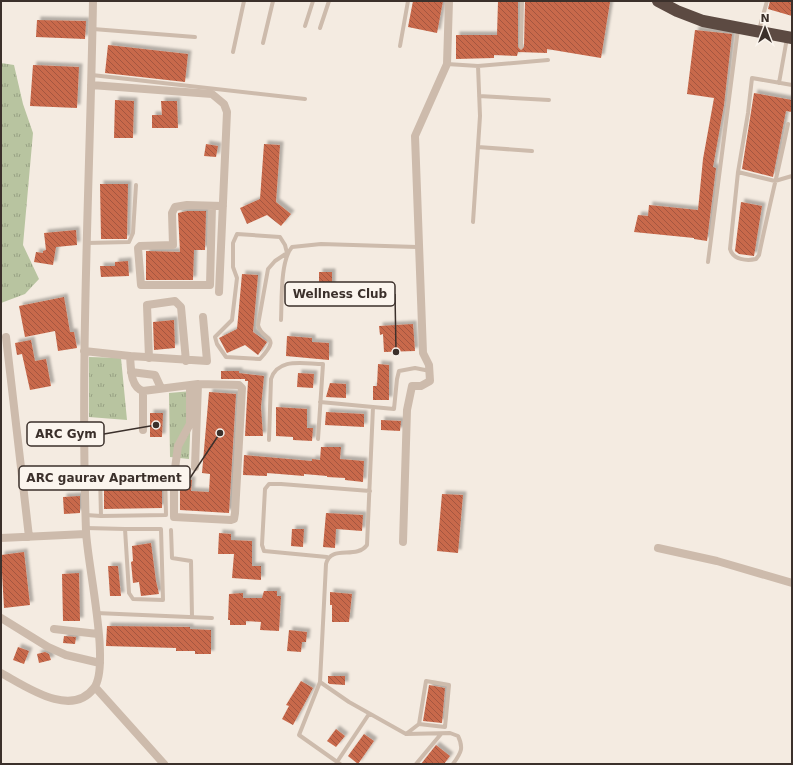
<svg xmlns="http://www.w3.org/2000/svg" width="793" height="765" viewBox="0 0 793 765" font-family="'DejaVu Sans',sans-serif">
  <defs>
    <pattern id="park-tufts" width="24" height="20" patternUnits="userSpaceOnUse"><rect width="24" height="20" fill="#b8c4a0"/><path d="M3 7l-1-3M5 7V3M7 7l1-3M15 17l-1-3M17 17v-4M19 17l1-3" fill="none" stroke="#97a083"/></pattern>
    <pattern id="building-back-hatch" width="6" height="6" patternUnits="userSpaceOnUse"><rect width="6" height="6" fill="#c8694b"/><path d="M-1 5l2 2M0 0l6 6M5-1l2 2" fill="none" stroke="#a4573f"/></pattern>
    <filter id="shadow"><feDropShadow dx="3.5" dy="-3.5" stdDeviation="1" flood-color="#0004"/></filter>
  </defs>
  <rect width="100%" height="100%" fill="#f4ebe1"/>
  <path fill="url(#park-tufts)" d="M1,63L14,65L23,104L33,133L23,245L39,279L25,294L1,303Z
    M89,357L121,358L127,420L89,417Z
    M192,391L189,459L170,457L169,393Z"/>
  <path fill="url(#building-back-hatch)" filter="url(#shadow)" d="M413,1H443L437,33L408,27Z
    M498,1H518V47L521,50L524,47L525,1L610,2L601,58L547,49V53L518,52L517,56L494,55V58L456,59V35H497Z
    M770,1H792V16L768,9Z
    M37,20L86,21L85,39L36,37Z
    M695,30L732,34L724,105L713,167L716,168L707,241L694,239V238L634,232L638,215L648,216L649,205L698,210L703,159L714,98L687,94Z
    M108,45L188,54L185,82L105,73Z
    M33,65L79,67L77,108L30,106Z
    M754,93L792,100V112L786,111L773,177L742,169Z
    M115,100L134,101L133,138H114Z
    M161,101H177L178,128H152V115H162Z
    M206,144L218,146L216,157L204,156Z
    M264,144L280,145L276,202L291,214L281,226L267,215L247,224L240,208L260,199Z
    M100,184H128L127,239H101Z
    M741,202L762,206L754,256L739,254L735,251Z
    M187,211H206L205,250H194L193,280H146V251L180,252L178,213Z
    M76,230L77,245L56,247L53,265L34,262L36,252L43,253V251L46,250L44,233Z
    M128,261L129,276L101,277L100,266H115V262Z
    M319,272H332V302H319Z
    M242,274L258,275L253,332L267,342L258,355L245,345L227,353L219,338L237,329Z
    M64,297L70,332H74L77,348L58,351L55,331L25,337L19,306Z
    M174,320L175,348L154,350L153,322Z
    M413,324L415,351L384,352L383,334L380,335L379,326Z
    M287,336L312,338V342L329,343V360L286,356Z
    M31,340L35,361L46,359L51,386L30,390L22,354L17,355L15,343Z
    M378,364L389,365V400H373V386H377Z
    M221,371H239V373L264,376L261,407L263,436H245L248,381H245V379H221Z
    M298,373L314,374L313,388L297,387Z
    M330,383L346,384V398L326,397Z
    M209,392L236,394L229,513L180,510V479L192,480L191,491L209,492L210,474L202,473Z
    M276,407L307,409V428H313L312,441L293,440V437L276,436Z
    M326,412L364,414V427L325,425Z
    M150,413H163L162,437H150Z
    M381,420L401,421L400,431L381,430Z
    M321,447H341L340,459L364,461L363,482L345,480V478L327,477V476L304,474V476L267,473V476L243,475L244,455L312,461V459L320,460Z
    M162,478V508L104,509V479Z
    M442,494L463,495L458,553L437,551Z
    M80,496V513L64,514L63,497Z
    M326,513L363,515L362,531L336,529L335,548L323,547Z
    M292,529H304L303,547L291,546Z
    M219,533L231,534V540L252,541V566H261V580L232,578L234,554H218Z
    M151,543L156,581L159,594L141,596L139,582L133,583L131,562L133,561L132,546Z
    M24,552L30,605L4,608L1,555Z
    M108,566H118L121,596H110Z
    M79,573L80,621H63L62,574Z
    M264,591H277V596H281L279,631L260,630L261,622L246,621V625H230V620H228L229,594L243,593V598H262Z
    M330,592L352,594L349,622H332V605H330Z
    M107,626L190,627V629L211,630V654H195V651H176V648L106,646Z
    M289,630L307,632L306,642H302L301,652L287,651Z
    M64,636L76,637L75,644L63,643Z
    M18,647L29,651L24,664L13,660Z
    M45,652L49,654L51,660L39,663L37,654Z
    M328,676H345V685L330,684L328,683Z
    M301,681L313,688L293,725L282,719L289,706L286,705Z
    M429,685L445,688L442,723L423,721Z
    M336,729L345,736L336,747L327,741Z
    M364,734L374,741L358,764L348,756Z
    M436,745L450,756L444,764H421Z"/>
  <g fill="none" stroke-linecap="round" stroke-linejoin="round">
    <path stroke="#cdbbac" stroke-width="4" d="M305,26L313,1
      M320,28L329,1
      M93,29L195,37
      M759,30L767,1
      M263,43L273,1
      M400,46L408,1
      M521,47L522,1
      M233,52L244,1
      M447,64L478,66L548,60
      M92,75L305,99
      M779,83L787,38
      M479,96L549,100
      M788,124C779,168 768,211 759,255L756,259C747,261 733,260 730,249L738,172L775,181L792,176
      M478,147L532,151
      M738,172L748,113L752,78L792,85
      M473,222L480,116L478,66
      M237,234L280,237L285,245L287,253L275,261L268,269L258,325C262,342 283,334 260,359L226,357L217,344L215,337L232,320L237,278L233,267V243Z
      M87,243L129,242L133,233L136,185
      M708,262L738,29
      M281,320C282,300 280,261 292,247L321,244L417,247
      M320,402L373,407
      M269,440L271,379C278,357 304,364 323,364L318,439
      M100,474H165L166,515L101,516Z
      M86,515L101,516
      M86,528L125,529L129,593L133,599L163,600L161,529H125
      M171,530L172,558L191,561L192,617
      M327,557L264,551L262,545L265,489L269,484H281L370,491
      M96,613L212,618
      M320,682L349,702L406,734L450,733L458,736C464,748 461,753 453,764
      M406,734L419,724L426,681L449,685L445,727L419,724
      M337,762L369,714
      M340,764L299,735L320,682L326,564C331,544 356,560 367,545L373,407L394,409L397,379L399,371L415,368L430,371
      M416,764L441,734"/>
    <path stroke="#cdbbac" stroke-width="8" d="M91,85L212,94L224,104L227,112L219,292
      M212,206L210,285H141L138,248L140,246L173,245L172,213L175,207L187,205L223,206
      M6,337L29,537
      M84,351L130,356C131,367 130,387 143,391L198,384L195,467
      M130,356L207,361L203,317
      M149,358L147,305L175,301L181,307L186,361
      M131,372L155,375L161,388
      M190,385V424L178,446L174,476V517L231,520L234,519L235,513L242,388L239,385L198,384
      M143,391V430
      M1,538L86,534
      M403,542L407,410L412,386H421L430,381L429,365L423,353L415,136L447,64L449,1
      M658,548L717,561L792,583
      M1,618L48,647L66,655L100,663
      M54,629L98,634
      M1,673C25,686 71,719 94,688C111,666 87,563 86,531C80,354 90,178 93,1
      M95,687L164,764"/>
    <path stroke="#5c4a42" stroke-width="12" d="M658,1L677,11L703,21L792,38"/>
  </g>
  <path fill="none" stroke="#3b302b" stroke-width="1.5" d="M396 352L395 294M156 425L104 434M220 433L190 478"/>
  <g fill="#3b302b" stroke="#fbf5ee" stroke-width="1.5">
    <circle cx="396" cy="352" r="4"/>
    <circle cx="156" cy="425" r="4"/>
    <circle cx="220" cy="433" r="4"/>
  </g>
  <g fill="#fbf5ee" stroke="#3b302b" stroke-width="1.5">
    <rect x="285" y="282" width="110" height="24" rx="4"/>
    <rect x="27" y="422" width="77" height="24" rx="4"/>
    <rect x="19" y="466" width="171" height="24" rx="4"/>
  </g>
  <g font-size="12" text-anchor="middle" font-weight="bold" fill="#3b302b">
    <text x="340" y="298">Wellness Club</text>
    <text x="66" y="438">ARC Gym</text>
    <text x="104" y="482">ARC gaurav Apartment</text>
  </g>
  <rect width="793" height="765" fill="none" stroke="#3b302b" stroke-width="4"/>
  <g transform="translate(765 28)" stroke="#fbf5ee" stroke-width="3" paint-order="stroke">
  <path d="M0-3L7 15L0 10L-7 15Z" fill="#3b302b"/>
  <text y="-6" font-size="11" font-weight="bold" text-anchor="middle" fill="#3b302b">N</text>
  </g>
</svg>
